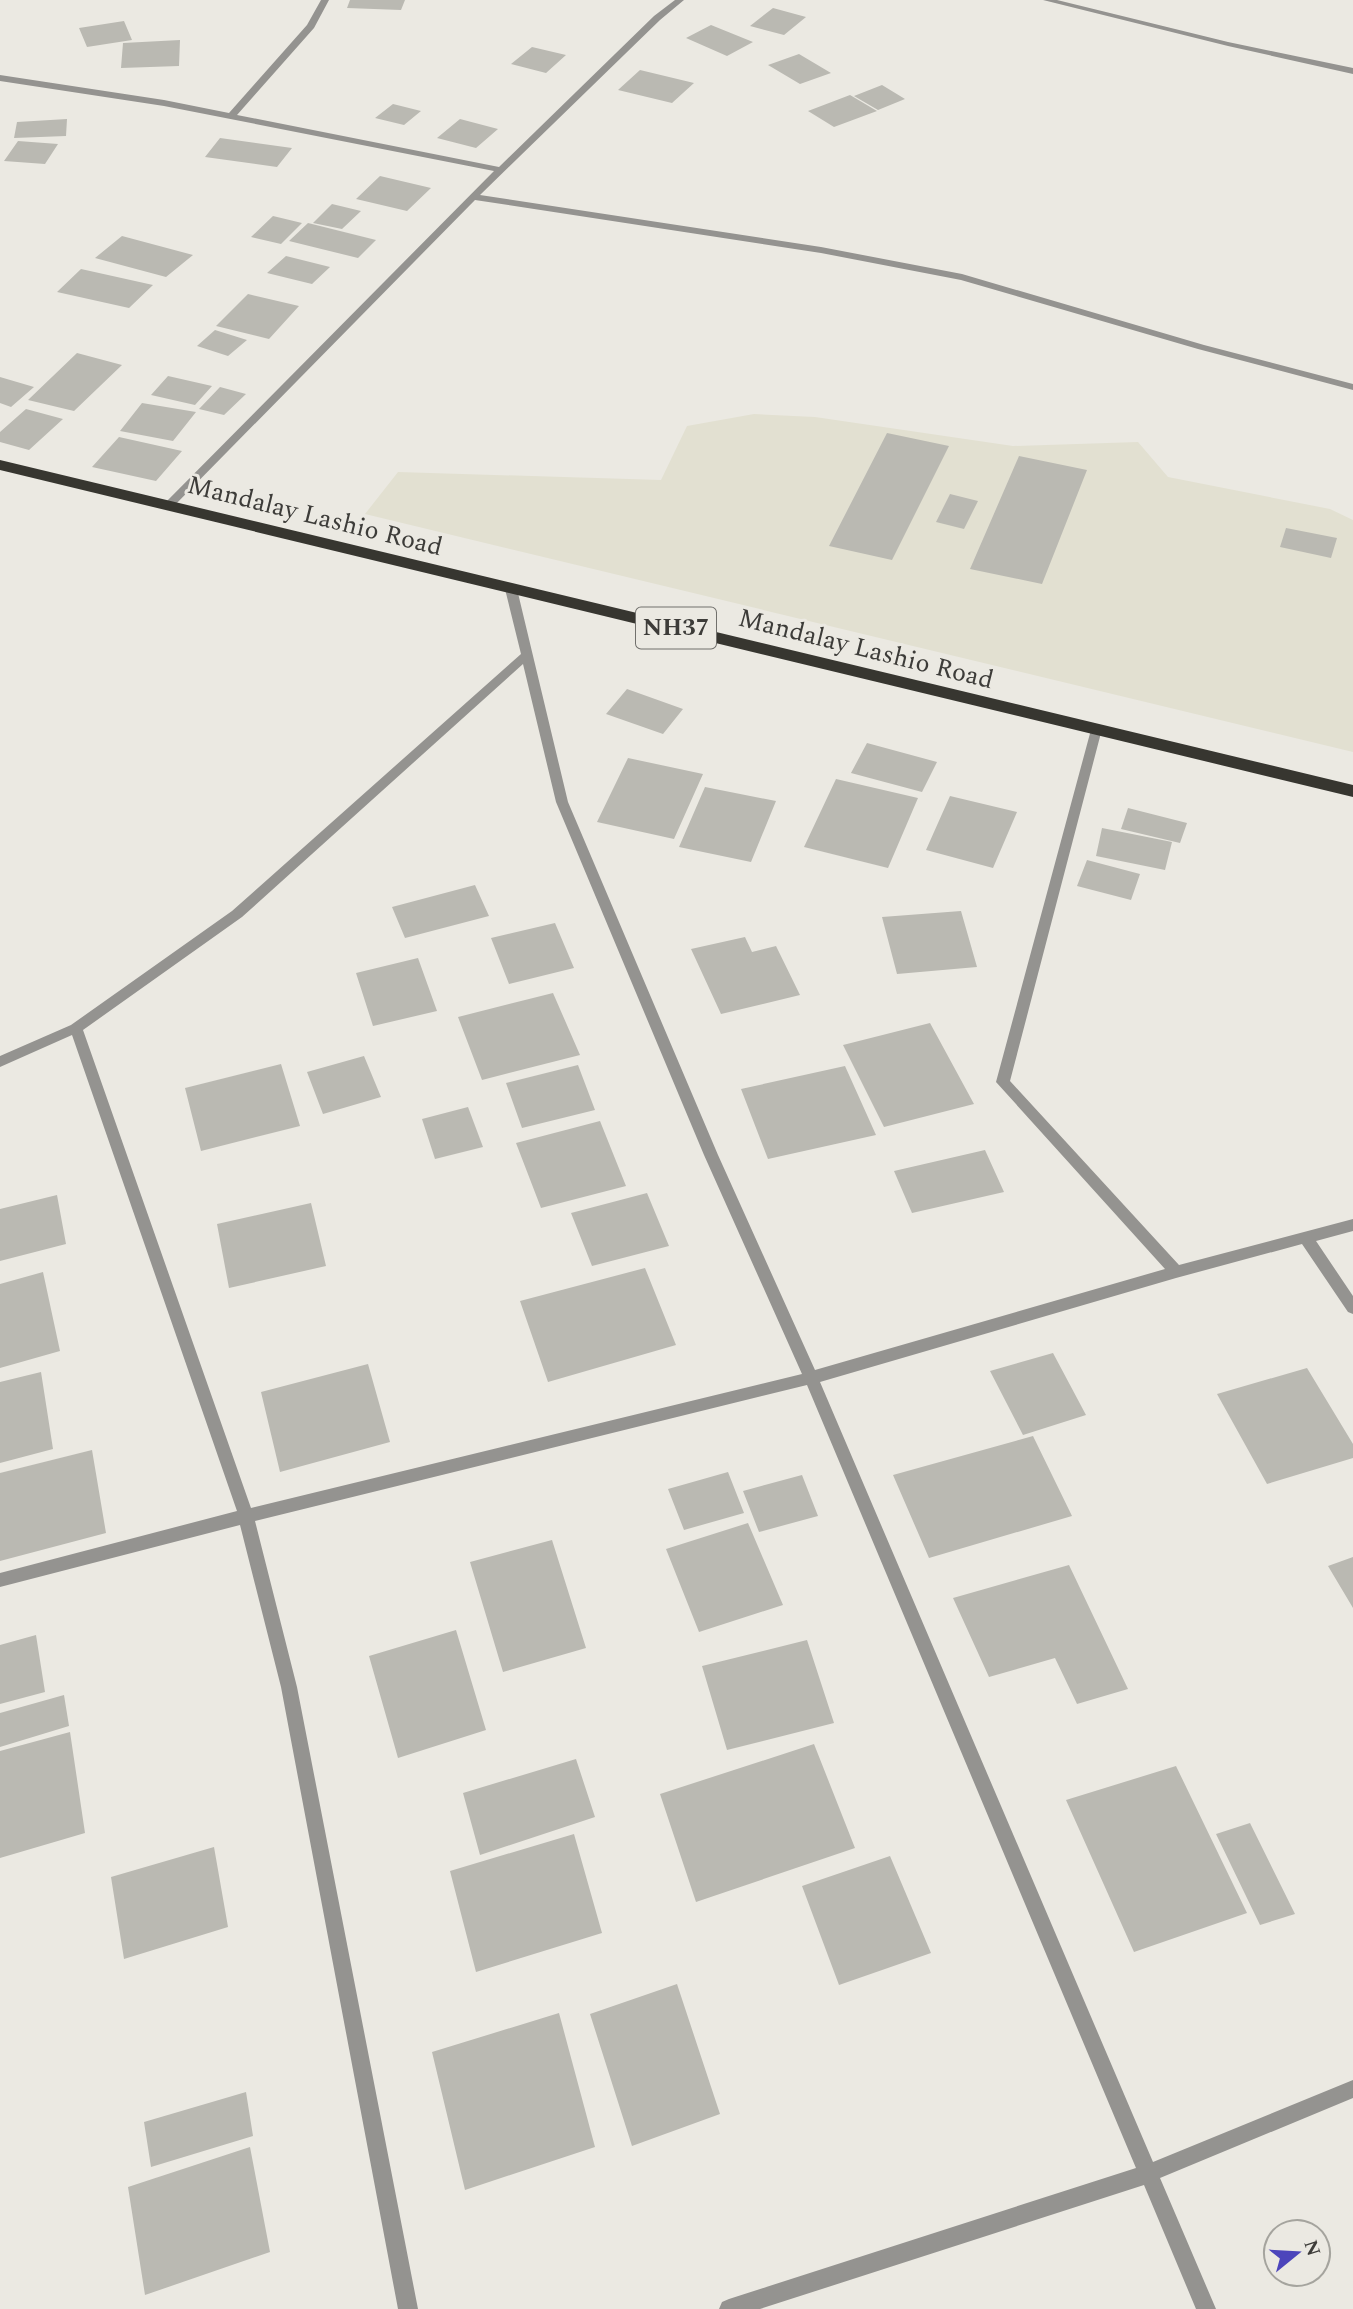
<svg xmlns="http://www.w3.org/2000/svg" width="1353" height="2309" viewBox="0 0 1353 2309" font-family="Spectral,serif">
  <rect width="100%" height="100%" fill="#ebe9e2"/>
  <path fill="#e2e0d1" d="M754,414L815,417L1013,446L1138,442L1168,477L1330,509L1353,520V752L365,514L398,472L661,480L687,426Z"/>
  <path fill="#bab9b2" d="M350,0H405L401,10L347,8Z
    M773,8L806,17L784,35L750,26Z
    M124,21L132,40L87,47L79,28Z
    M711,25L753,42L727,56L686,38Z
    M180,40L179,66L121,68L123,43Z
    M532,47L566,55L546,73L511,64Z
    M799,54L831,73L800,84L768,65Z
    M640,70L694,83L672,103L618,90Z
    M882,85L905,99L878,110L854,96Z
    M850,95L877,111L834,127L808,111Z
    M393,104L421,111L404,125L375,118Z
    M67,119L66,136L14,138L17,122Z
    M460,119L498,129L476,148L437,138Z
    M220,138L292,148L277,167L205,157Z
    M18,141L58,144L45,164L4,161Z
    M380,176L431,188L407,211L356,199Z
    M332,204L361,211L342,229L313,223Z
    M273,216L302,223L281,244L251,237Z
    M308,223L376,240L358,258L289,241Z
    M122,236L193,255L166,277L95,258Z
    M286,256L330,267L312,284L267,273Z
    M81,269L153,285L129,308L57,292Z
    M248,294L299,306L269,339L216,326Z
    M215,330L247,340L228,356L197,346Z
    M77,353L122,365L74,411L28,400Z
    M168,376L212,386L195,405L151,395Z
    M0,377L34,387L11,407L0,403Z
    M220,387L246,394L224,415L199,409Z
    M142,403L196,412L173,441L120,431Z
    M26,409L63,419L29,450L0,442V432Z
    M887,433L949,446L892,560L829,546Z
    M119,437L182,451L156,481L92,467Z
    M1019,456L1087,470L1042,584L970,569Z
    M950,494L978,501L964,529L936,522Z
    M1286,528L1337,538L1331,558L1280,547Z
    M627,689L683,709L663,734L606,714Z
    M867,743L937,762L922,792L851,773Z
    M628,758L703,774L674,839L597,822Z
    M836,779L918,798L888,868L804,847Z
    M705,787L776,801L751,862L679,847Z
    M950,796L1017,812L993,868L926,850Z
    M1128,808L1187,823L1180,843L1121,829Z
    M1102,828L1172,842L1165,870L1096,856Z
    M1087,860L1140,874L1131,900L1077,886Z
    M475,885L489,916L405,938L392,907Z
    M961,911L977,967L897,974L882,917Z
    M555,923L574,968L509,984L491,938Z
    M745,937L752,952L776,946L800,995L721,1014L691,949Z
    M418,958L437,1011L373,1026L356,973Z
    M553,993L580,1055L482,1080L458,1017Z
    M930,1023L974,1104L884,1127L843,1045Z
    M364,1056L381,1097L323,1114L307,1072Z
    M281,1064L300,1126L201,1151L185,1088Z
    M578,1065L595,1110L522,1128L506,1083Z
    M845,1066L876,1135L768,1159L741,1089Z
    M468,1107L483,1147L435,1159L422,1119Z
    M600,1121L626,1186L541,1208L516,1143Z
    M985,1150L1004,1192L912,1213L894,1171Z
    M647,1193L669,1246L592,1266L571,1213Z
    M57,1195L66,1244L0,1261V1209Z
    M311,1203L326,1266L229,1288L217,1224Z
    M645,1268L676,1345L548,1382L520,1301Z
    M43,1272L60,1351L0,1368V1284Z
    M1053,1353L1086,1415L1023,1435L990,1371Z
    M368,1364L390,1442L280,1472L261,1392Z
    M1307,1368L1353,1444V1458L1267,1484L1217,1394Z
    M41,1372L53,1449L0,1463V1382Z
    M1033,1436L1072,1516L929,1558L893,1475Z
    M92,1450L106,1533L0,1561V1473Z
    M728,1472L744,1513L684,1530L668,1489Z
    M802,1475L818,1516L759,1532L743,1491Z
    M748,1523L783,1605L699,1632L666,1549Z
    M552,1540L586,1648L503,1672L470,1562Z
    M1353,1557V1608L1328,1566Z
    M1069,1565L1128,1689L1077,1704L1055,1658L989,1677L953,1598Z
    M456,1630L486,1730L398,1758L369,1656Z
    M36,1635L45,1692L0,1704V1645Z
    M807,1640L834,1723L727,1750L702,1666Z
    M64,1695L69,1726L0,1747V1713Z
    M70,1732L85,1833L0,1858V1751Z
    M814,1744L855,1848L696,1902L660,1794Z
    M576,1759L595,1817L480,1855L463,1793Z
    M1176,1766L1247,1913L1134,1952L1066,1800Z
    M1250,1823L1295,1914L1260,1925L1216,1834Z
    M574,1834L602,1933L476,1972L450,1871Z
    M214,1847L228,1927L124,1959L111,1877Z
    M890,1856L931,1953L839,1985L802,1886Z
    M677,1984L720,2114L632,2146L590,2014Z
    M559,2013L595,2147L465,2190L432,2052Z
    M246,2092L253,2136L151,2167L144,2122Z
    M250,2147L270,2252L145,2295L128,2187Z"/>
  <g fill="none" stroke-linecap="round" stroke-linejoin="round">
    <path fill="#949390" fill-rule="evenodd" d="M321,0H329L314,28L237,115L499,167L654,16L675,0H684L660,20L480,195L821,247L962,274L1204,345L1353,384V390L1198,349L961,280L821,253L475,200L172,508H164V504L494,171L164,106L0,81V75L164,100L229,113L307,25Z
      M1043,0H1057L1228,42L1353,68V74L1228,46Z
      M511,586L517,589L568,802L718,1155L815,1370L1165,1269L996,1082L1092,726H1100L1102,729L1010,1081L1179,1265L1353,1219V1231L1316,1241L1353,1296V1314L1348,1312L1302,1244L1176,1278L820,1382L1153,2162L1353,2080V2098L1160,2178L1216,2309H1196L1144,2185L760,2309H719L722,2302L729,2299L1136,2168L807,1385L255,1521L297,1687L418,2309H398L281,1687L240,1525L0,1587V1573L237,1511L72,1035L0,1067V1056L71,1025L232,911L521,654L505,589ZM523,664L556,802L704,1155L802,1374L251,1508L83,1030L242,917Z"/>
    <path fill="#373630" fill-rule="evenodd" d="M0,460L1353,785V797L0,470Z"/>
  </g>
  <g text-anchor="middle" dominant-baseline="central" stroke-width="6" stroke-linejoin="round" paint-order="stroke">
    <rect fill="#ebe9e2" stroke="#71706c" stroke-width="2" x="636" y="607.5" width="80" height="41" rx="5"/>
    <g font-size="24" font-weight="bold" fill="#3d3c39">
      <text x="676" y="628">NH37</text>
    </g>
    <g font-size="26" fill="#3d3c39" stroke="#ebe9e2">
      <text transform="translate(315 516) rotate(14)">Mandalay Lashio Road</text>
      <text transform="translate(866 649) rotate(14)">Mandalay Lashio Road</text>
    </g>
  </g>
  <g transform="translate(1297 2253) rotate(72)"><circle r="33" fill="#ebe9e2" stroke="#a5a49e" stroke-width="2"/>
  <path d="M0-5L12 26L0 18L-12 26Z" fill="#4c45bb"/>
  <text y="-10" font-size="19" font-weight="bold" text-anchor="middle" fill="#3d3c39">N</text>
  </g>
</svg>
